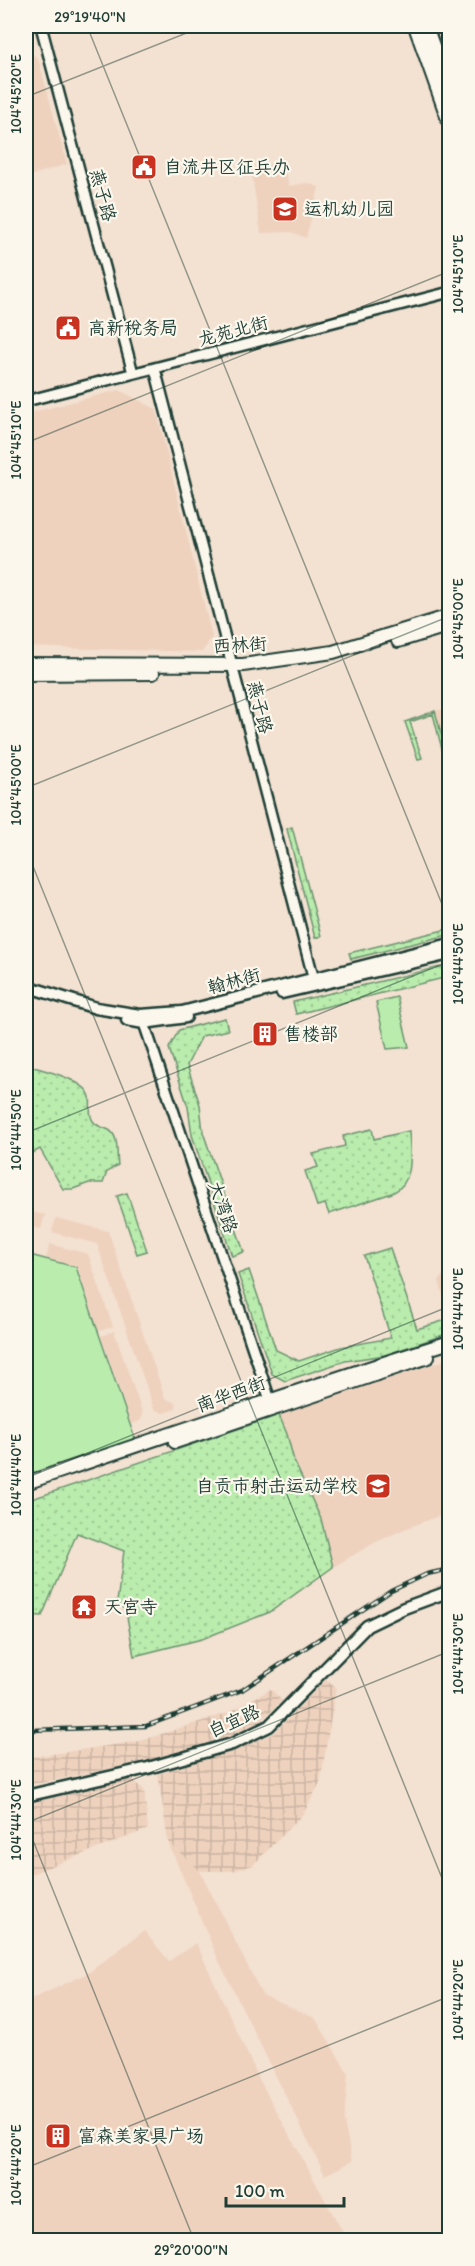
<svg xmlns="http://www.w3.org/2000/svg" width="475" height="2266" viewBox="0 0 475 2266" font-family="Itim,'LXGW WenKai TC',sans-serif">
  <defs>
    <pattern id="industrial-grid" width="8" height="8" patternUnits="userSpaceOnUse" patternTransform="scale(1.5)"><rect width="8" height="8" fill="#eed2be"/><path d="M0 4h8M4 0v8" fill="none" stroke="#ccb5a4"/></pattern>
    <pattern id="grass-dots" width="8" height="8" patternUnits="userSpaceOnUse" patternTransform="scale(1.5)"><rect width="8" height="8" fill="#b9ecad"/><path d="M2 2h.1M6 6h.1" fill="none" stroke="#9fcb95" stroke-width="1.8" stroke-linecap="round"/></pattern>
  </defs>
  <rect width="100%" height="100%" fill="#f3e1d1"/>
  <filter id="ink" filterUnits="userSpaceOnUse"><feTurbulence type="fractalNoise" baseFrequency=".0167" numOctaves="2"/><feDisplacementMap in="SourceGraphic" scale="12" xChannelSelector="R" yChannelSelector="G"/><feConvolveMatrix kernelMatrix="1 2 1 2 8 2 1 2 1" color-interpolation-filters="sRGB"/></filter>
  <g filter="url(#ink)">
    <path fill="#eed2be" d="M26,50L38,58L67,164L26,177Z
      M282,161L289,186L307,183L319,187L306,238L291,232L261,233L251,168Z
      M119,390L156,409L212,637L202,652L26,647V414Z
      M449,708V766L435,711Z
      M26,1211L45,1215L41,1229L26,1225Z
      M56,1218L108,1231L165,1398L177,1404L175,1409L163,1413L154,1409L97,1244L52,1232Z
      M50,1244L88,1254L113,1327L99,1331L77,1266L46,1258Z
      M449,1266V1315L439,1281Z
      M114,1331L143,1415L140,1421L131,1424L101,1336Z
      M449,1359V1512L402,1530L374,1543L333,1567L321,1519L294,1461L287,1434L279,1415Z
      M168,1842L200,1871L262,1995L315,2018L348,2073L344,2121L352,2161L325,2175L219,1961Z
      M144,1931L169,1961L196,1943L260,2081L347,2240H26V2002L88,1973Z"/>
    <path fill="url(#industrial-grid)" d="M326,1680L336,1688L320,1783L303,1814L253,1865L233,1871H200L168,1842L158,1774L235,1749L273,1734Z
      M271,1689L282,1701L250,1730L150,1760L26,1786V1758L140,1741L230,1712Z
      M131,1779L144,1790L148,1829L26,1876V1804Z"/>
    <path fill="url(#grass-dots)" stroke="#6c9470" stroke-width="1.5" d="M435,711L446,752L443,753L433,714L410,722L422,758L418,759L405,722Z
      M292,827L321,936L315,938L287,829Z
      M448,929V935L351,959L349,953Z
      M449,965L448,977L296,1014L293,1002Z
      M225,1018L228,1030L202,1036L187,1065L200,1105L203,1132L244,1252L232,1256L192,1135L188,1107L169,1048L179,1030Z
      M26,1065C41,1069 82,1079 89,1094C93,1102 87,1113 93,1121C97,1127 103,1127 109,1130C120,1137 116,1154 118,1165L107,1172L103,1183H89L73,1189H63L40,1149L33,1153L26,1150Z
      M372,1129L374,1139L409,1131C410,1153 416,1182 392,1193L329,1214L325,1204L317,1206L305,1171L318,1167L313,1154L345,1146L343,1136Z
      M127,1193L147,1251L137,1254L117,1196Z
      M390,1248L417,1329L449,1319V1333L385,1355L345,1361L285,1381L272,1374L238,1274L249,1270L276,1350L299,1361L341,1347L391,1338L364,1256Z
      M279,1415L287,1434L294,1461L321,1519L333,1567L270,1612L202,1639L134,1656L126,1611L117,1602L124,1551L77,1533L42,1616L28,1615L26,1617V1501Z"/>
    <path fill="#b9ecad" stroke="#6c9470" stroke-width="1.5" d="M397,997L409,1047L387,1049L376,1002Z
      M26,1254L76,1267L135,1439L26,1476Z"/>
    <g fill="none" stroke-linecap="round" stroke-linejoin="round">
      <g stroke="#1f3d34" stroke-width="14">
        <path id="minor" d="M41,26L133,373
          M155,369L315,984
          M26,401L450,292
          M144,1017V1023L272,1406"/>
      </g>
      <g stroke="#1f3d34" stroke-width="15">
        <path id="tertiary" d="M26,986L96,1008L140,1015L182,1012L450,944
          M282,993L450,954
          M127,1020L144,1023L186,1017
          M26,1796L148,1768L232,1744L269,1726L367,1626L404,1608L450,1591"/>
      </g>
      <g stroke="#1f3d34" stroke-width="16">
        <path id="secondary" d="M415,26L450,125
          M426,26L450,94
          M398,641L450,625
          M26,664L243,665L333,652L450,616
          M26,674L153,673
          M175,1442L428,1357
          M26,1483C167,1435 307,1387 450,1342"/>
      </g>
      <use href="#minor" stroke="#fbf7ec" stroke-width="9"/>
      <use href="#tertiary" stroke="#fbf7ec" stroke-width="10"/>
      <use href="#secondary" stroke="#fbf7ec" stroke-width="12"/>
      <g stroke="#1f3d34" stroke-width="4.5">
        <path id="rail" d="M26,1728L33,1730L146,1726L242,1690L391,1591L427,1574L450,1569"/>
      </g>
      <use href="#rail" stroke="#fbf7ec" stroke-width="2" stroke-dasharray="7" stroke-linecap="butt"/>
    </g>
  </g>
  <path fill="none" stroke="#1f3d34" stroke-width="1.5" stroke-opacity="0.45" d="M87,26L450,924M26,97L204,26M26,443L450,271M26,788L450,616M26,849L450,1898M26,1133L450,961M26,1478L450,1306M26,1823L450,1651M26,1823L194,2240M26,2168L450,1996"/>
  <defs>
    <g id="civic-square" transform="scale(1.35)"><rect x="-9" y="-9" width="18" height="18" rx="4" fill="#c8321e" stroke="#fbf7ec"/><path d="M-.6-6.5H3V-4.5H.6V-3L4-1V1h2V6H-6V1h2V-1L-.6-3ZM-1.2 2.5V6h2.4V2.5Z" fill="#fff"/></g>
    <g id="school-square" transform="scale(1.35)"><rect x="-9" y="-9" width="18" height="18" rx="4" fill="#c8321e" stroke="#fbf7ec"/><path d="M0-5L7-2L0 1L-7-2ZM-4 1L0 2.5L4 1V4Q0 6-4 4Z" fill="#fff"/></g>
    <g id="building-square" transform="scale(1.35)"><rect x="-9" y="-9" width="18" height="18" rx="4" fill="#c8321e" stroke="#fbf7ec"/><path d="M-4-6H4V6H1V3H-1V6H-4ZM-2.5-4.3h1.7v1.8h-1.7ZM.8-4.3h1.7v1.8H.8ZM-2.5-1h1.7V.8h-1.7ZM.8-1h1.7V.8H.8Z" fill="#fff"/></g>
    <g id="temple-square" transform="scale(1.35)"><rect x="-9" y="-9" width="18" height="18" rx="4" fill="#c8321e" stroke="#fbf7ec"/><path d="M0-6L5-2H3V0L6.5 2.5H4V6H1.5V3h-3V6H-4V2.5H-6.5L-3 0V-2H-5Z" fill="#fff"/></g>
  </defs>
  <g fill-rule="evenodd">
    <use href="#civic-square" x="144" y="167"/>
    <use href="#school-square" x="285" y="209"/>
    <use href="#civic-square" x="68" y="328"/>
    <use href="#building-square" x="265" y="1034"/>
    <use href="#school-square" x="378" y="1486"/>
    <use href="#temple-square" x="84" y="1607"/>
    <use href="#building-square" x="58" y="2136"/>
  </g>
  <g text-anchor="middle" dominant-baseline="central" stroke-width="4.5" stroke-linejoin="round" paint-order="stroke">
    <g font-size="18" fill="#1f3d34" stroke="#fbf7ec" text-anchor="start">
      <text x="164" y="167">自流井区征兵办</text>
      <text x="304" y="209">运机幼儿园</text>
      <text x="88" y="328">高新税务局</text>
      <text x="284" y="1034">售楼部</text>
      <text x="358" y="1486" text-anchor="end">自贡市射击运动学校</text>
      <text x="104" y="1607">天宫寺</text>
      <text x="78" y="2136">富森美家具广场</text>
    </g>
    <g font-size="18" fill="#1f3d34" stroke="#fbf7ec">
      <text transform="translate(103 195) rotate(75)">燕子路</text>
      <text transform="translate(233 331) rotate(-15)">龙苑北街</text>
      <text transform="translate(240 645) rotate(-3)">西林街</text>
      <text transform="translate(260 707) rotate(76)">燕子路</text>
      <text transform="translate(234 981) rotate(-15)">翰林街</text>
      <text transform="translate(223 1207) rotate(71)">大湾路</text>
      <text transform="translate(231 1394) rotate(-20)">南华西街</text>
      <text transform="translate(234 1721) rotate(-24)">自宜路</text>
    </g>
  </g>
  <rect width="475" height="2266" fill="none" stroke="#fbf7ec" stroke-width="66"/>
  <path d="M226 2197v9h118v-9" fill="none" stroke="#1f3d34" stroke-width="3"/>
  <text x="235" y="2197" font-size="18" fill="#1f3d34" stroke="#fbf7ec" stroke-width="4.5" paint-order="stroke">100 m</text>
  <rect x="33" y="33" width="409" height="2200" fill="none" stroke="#1f3d34" stroke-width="2"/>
  <g font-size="15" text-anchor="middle" fill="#1f3d34">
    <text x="90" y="22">29°19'40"N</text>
    <text transform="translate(16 94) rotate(-90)" y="5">104°45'20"E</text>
    <text transform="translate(458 274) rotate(-90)" y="5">104°45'10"E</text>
    <text transform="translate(16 440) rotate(-90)" y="5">104°45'10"E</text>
    <text transform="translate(458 619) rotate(-90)" y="5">104°45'00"E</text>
    <text transform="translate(16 785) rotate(-90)" y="5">104°45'00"E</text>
    <text transform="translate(458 964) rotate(-90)" y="5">104°44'50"E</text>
    <text transform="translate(16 1130) rotate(-90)" y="5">104°44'50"E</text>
    <text transform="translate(458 1309) rotate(-90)" y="5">104°44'40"E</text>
    <text transform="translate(16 1475) rotate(-90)" y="5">104°44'40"E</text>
    <text transform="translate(458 1654) rotate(-90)" y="5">104°44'30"E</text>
    <text transform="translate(16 1820) rotate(-90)" y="5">104°44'30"E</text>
    <text transform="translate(458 2000) rotate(-90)" y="5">104°44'20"E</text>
    <text transform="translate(16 2165) rotate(-90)" y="5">104°44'20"E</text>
    <text x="191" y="2255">29°20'00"N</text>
  </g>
</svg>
